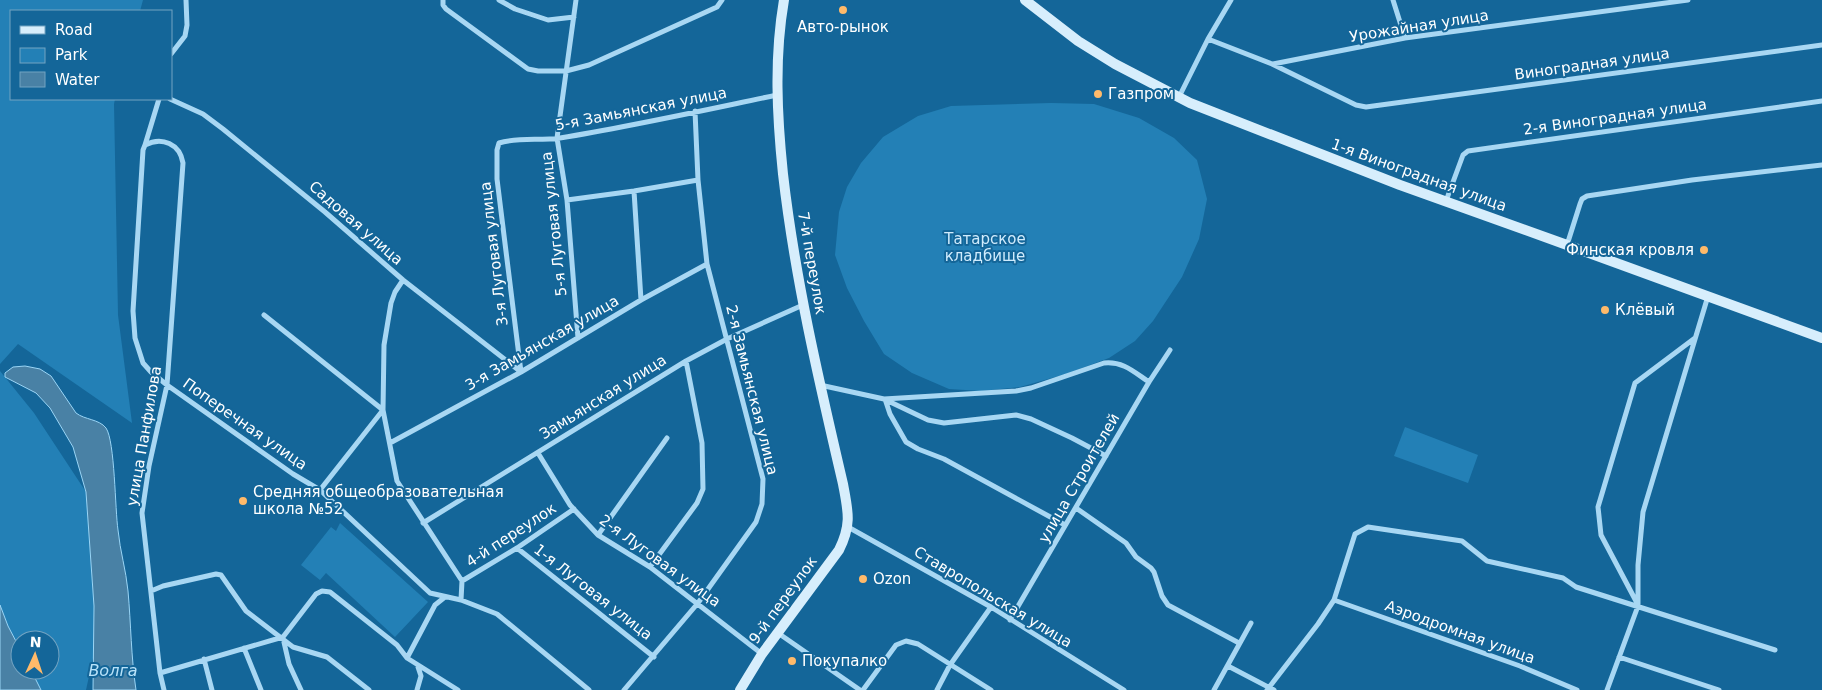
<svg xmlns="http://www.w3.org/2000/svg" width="1822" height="690" viewBox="0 0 1822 690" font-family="'DejaVu Sans',sans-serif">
  <rect width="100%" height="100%" fill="#146699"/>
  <path fill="#2380b6" d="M0,0H143L140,11H11V99H115L114,104L118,315L132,423L18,344L0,364Z
    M1051,103L1094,104L1139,118L1174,138L1197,160L1207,199L1199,239L1182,277L1153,321L1135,341L1109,358L1066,374L1020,387L981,391L949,389L912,373L884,354L864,321L847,288L835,255L839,212L847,187L861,163L883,137L918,116L951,106Z
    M0,371L34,413L86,492L94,606L93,658L86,690H41L31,670H50V640H20V649L8,626L0,605Z
    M1405,427L1478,455L1468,483L1394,456Z
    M340,523L428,602L395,637L326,573L320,580L301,565L331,527L336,531Z"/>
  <path fill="#4981a5" stroke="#9ad5f6" d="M25,366L40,369L51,376L76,413C85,420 99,419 106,428C115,441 115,510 118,530C120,551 126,570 128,591C131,624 131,657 136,690H93L94,606L86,492L73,447L50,408L36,393L5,377V373L13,367Z
    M0,605L8,626L20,649V670H31L41,690H0Z"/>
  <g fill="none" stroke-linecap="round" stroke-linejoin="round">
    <path stroke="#a8d7f3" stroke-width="5" d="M443,0V5L446,9L528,69L538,71H566L589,65L717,7L722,0
      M499,0L515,9L548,20L574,17
      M576,0L557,138L567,200L578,338
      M1393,0L1405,38
      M1208,39L1272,64L1356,105L1366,107L1822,45
      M171,54L185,36L187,25L186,0
      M1273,64L1405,38L1688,0
      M1179,97L1208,39L1231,0
      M159,99L145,145C162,136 180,144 183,163L167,385L149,466L142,513L160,673L164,690
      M170,99L203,114L223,129L325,212L403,280L521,372
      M145,145L143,150L133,311L135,338L143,363L151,372L167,385L293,474L320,490L430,593L461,600L497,614L589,690
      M634,191L641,300
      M567,200L634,191L698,180
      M1446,201L1463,155L1468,151L1822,101
      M1567,245L1580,204L1582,199L1587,196L1692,180L1822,165
      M264,315L383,410L397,481L462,581L461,600
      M521,372L497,179V150L499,143C518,137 540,141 560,138C633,126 705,110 777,95
      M820,385L884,399L1016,391L1031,388L1104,363C1123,361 1134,372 1149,382
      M885,399L890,414L906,442L918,449L944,459L1065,525
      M886,400L928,420L944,423L1016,415L1031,419L1072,438L1106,456
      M390,443L521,372L641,300L707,264
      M538,453L570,505L598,535L650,567L762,654
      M320,490L383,410L384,345L391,303L395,292L403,280
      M1076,508L1126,543L1136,557L1151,568L1154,572L1162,596L1168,605L1239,643
      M423,523L686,361L727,339L803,305
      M848,527L991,607L1124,690
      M598,535L667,438
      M517,548L654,657
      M650,567L697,503L703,489L702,443L686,361
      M462,581L517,548L574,509
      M151,591L163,586L216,574L221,575L246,611L293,647L327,657L369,690
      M1334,600L1520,666L1577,690
      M1637,603L1601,535L1598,507L1635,383L1695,338
      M1010,620L1149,382L1170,350
      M778,633L860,690
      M283,638L289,664L301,690
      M244,648L261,690
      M1619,657L1719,690
      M407,658L435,605L445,597
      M204,659L212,690
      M1228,666L1274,690
      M160,673L283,637L316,594L322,591L330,592L397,645L407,658L458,690
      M417,690L421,676L418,667
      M624,690L698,603L756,522L762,504L763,479L707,264L698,180L695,111
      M863,690L896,645L906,641L918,644L991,690
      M937,690L950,665L991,607
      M1214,690L1251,623
      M1267,690L1318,624L1334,600L1355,534L1368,527L1462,541L1487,561L1563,578L1576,587L1775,650
      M1607,690L1638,606V565L1643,512L1708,296"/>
    <path stroke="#d7eefc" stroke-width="10" d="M1025,0L1078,41L1115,64L1190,103L1400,185L1567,245L1822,338
      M740,690L762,654L839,550C852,524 848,511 843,484C819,381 795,279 783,174C777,116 774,58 784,0"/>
  </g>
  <g fill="#ffba6a" stroke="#146699" stroke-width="2">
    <circle cx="843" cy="10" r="5"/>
    <circle cx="1098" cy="94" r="5"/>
    <circle cx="1704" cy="250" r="5"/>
    <circle cx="1605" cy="310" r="5"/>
    <circle cx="243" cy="501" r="5"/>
    <circle cx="863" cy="579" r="5"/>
    <circle cx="792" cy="661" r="5"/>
  </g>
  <g text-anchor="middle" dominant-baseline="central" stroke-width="4" stroke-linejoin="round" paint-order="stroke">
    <g font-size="15" fill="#fff" stroke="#146699">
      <text transform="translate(1419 26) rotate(-9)">Урожайная улица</text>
      <text transform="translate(1592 64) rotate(-8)">Виноградная улица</text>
      <text transform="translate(641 109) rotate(-11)">5-я Замьянская улица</text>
      <text transform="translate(1615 117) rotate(-8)">2-я Виноградная улица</text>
      <text transform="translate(1419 175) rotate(20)">1-я Виноградная улица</text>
      <text transform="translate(356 223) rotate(41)">Садовая улица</text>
      <text transform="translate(554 224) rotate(-96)">5-я Луговая улица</text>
      <text transform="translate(494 254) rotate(-97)">3-я Луговая улица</text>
      <text transform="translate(812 263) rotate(80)">7-й переулок</text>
      <text transform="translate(542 343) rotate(-30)">3-я Замьянская улица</text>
      <text transform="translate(752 390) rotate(76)">2-я Замьянская улица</text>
      <text transform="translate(603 397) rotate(-32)">Замьянская улица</text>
      <text transform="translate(245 424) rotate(35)">Поперечная улица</text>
      <text transform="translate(144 436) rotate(-80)">улица Панфилова</text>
      <text transform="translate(1079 478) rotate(-60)">улица Строителей</text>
      <text transform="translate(511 535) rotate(-33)">4-й переулок</text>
      <text transform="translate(660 561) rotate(36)">2-я Луговая улица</text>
      <text transform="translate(593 592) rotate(38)">1-я Луговая улица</text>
      <text transform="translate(993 597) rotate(31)">Ставропольская улица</text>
      <text transform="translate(783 600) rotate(-54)">9-й переулок</text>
      <text transform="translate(1460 632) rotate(20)">Аэродромная улица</text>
    </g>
    <g font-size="15" fill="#fff" stroke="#146699" text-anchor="start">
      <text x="843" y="27" text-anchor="middle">Авто-рынок</text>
      <text x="1108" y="94">Газпром</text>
      <text x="1694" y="250" text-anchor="end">Финская кровля</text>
      <text x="1615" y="310">Клёвый</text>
      <text x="253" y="492">Средняя общеобразовательная<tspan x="253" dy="17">школа №52</tspan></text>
      <text x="873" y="579">Ozon</text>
      <text x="802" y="661">Покупалко</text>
    </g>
    <g font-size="15" fill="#d0ecfd" stroke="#146699">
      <text x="985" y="239">Татарское<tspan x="985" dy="17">кладбище</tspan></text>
    </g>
    <g font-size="16" font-style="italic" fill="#b8e2f9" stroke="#146699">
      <text x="113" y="670">Волга</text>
    </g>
  </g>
  <rect x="10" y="10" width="162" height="90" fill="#146699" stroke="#72a3c2"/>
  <rect x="20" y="26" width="25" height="8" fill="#d7eefc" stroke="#72a3c2"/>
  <text x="55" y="35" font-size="15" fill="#ffffff">Road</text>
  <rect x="20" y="48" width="25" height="15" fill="#2380b6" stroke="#72a3c2"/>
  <text x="55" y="60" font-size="15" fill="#ffffff">Park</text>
  <rect x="20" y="72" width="25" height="15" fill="#4981a5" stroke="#72a3c2"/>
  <text x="55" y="85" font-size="15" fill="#ffffff">Water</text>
  <g transform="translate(35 655) rotate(3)"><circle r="24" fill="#146699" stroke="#72a3c2"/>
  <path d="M0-4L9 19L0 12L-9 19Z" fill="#ffba6a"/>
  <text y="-8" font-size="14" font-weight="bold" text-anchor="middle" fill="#ffffff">N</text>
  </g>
</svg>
